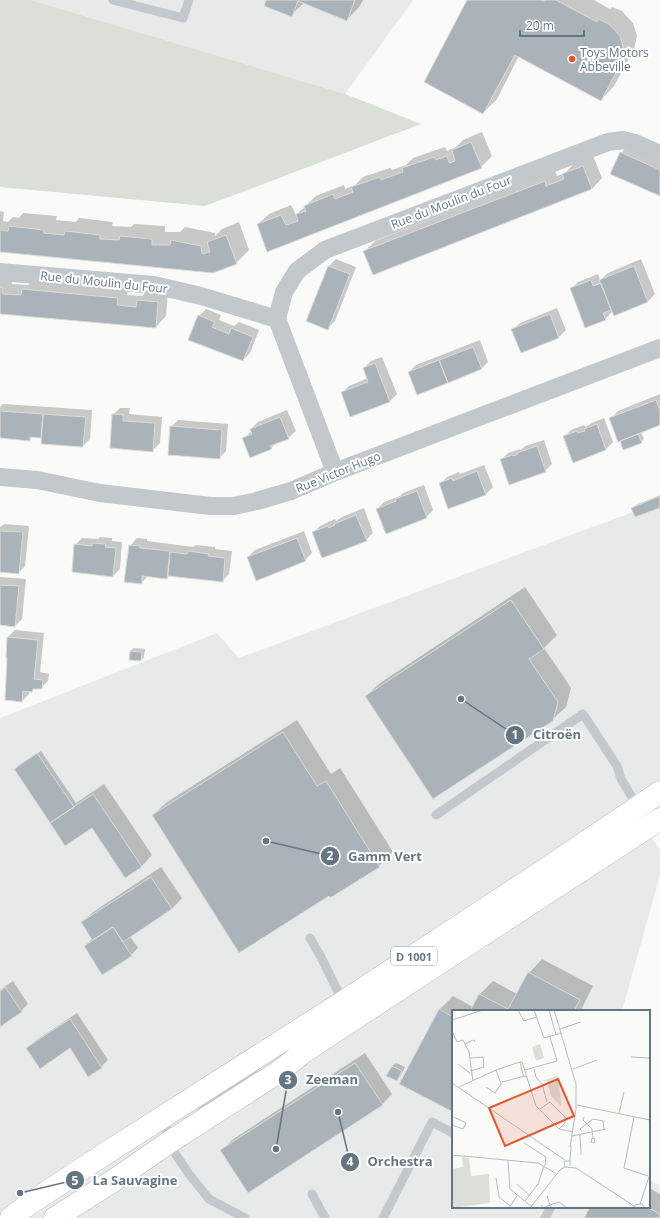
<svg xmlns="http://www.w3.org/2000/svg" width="660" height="1218" viewBox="0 0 660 1218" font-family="'Open Sans',sans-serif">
  <rect width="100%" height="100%" fill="#fafaf8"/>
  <path fill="#e8e9e9" d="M31,0H413L345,94Z
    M660,502V802L638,816L660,850V875L622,1011H453V1207H649V1180L660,1186V1218H0V718L217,633L239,658Z"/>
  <path fill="#dadfd7" d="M0,0H31L345,94L421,124L205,206L0,187Z"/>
  <path fill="#0003" d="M267,0H363L360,6L347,20L304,3L291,15Z
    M469,0H594L610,9L612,7L622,11L633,23L637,36L634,49L614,86L601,100L519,56L497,99L483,113Z
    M482,132L492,156L481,167L267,251L258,224L269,214L291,205L296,215L316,196L344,185L345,189L355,185L363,177L390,168L392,170L406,165L413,158L445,147L447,151L456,147L463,140Z
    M628,146L660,160V195L621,153Z
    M593,156L602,178L592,189L365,251L375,241L555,171L557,176L565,173L574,164Z
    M0,211L4,212L3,221L8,222L13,217L19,218L23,213L57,216L56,220L76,222L79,218L113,222L112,226L131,227L134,224L165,226V232H180L185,227L215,233V236L222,229L239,222L249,250L236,263L0,251Z
    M336,259L356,267L335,321L328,328L307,320L329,266Z
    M641,259L655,294L648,301L613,311L605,319L571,289L578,282L598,274L600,280L608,273Z
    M0,276L12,277V284L28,285L33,279L128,288L127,295L142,296L148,290L168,291L166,316L156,327L0,313Z
    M557,308L566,330L559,337L512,330L520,323Z
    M206,309L221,315L219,320L234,326L239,322L259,330L250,353L243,360L199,316Z
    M480,340L488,362L481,369L409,372L416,365Z
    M382,357L397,394L390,401L351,416L342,393L349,386L368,378L364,368L371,361Z
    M660,394V424L641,432L644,439L641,442H621L611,418L618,411Z
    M3,404L92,410L90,439L83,446L42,437L33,436L30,440L0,437V407Z
    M120,408H130L129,414L162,417L160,443L153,450L113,415Z
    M287,410L296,431L288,438L276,443L271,448L243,439L252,431L251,429L258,422Z
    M604,418L613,442L606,449L574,461L564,437L571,430L584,425L585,427L589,425L592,423Z
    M178,420L228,424L226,451L219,458L171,427Z
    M544,440L552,464L545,471L501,460L508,453L520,449L521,450L525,446Z
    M484,465L493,487L486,494L449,508L440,484L447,477L459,472L460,474Z
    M424,485L433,510L426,517L377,509L384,502L400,496L403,493Z
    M660,495V506L632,508L636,505Z
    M364,508L373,533L366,540L313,533L320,526L335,519L336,521L342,517Z
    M4,524L29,526L25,566L18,573L0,571V527Z
    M304,531L312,553L305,560L248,557L255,550Z
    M100,537L112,538V541L122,542L120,569L113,576L75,545L82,538L98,539Z
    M137,538L147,539V541L193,547L196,545L215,547V549L232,551L229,574L222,581L170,575L167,578L148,576L141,583L130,546Z
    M0,577L26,579L22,619L15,626L0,624Z
    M525,587L557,635L544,648L571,688L566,707L552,720L366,696L380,683Z
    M15,630L44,633L40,672L49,674L48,681L41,688H34L32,691L29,690V694L22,701L8,637Z
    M134,648L145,649L144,657L141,660L130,651Z
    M297,720L331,774L340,768L393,852L379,866L330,897L329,895L153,815L167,802Z
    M41,751L76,803L104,784L152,855L142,866L125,877L92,827L19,766Z
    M161,867L182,898L172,909L130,936L138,948L131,955L85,946L93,938L83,922L93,912Z
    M542,959L593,986L581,1010L583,1011H453V1111L439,1010L453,996L473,1007L480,994L493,981L517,994L529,973Z
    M13,981L28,1004L21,1011L0,1026V990Z
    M77,1013L108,1060L101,1067L70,1047L28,1048L35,1041Z
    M365,1053L392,1094L382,1105L222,1151L232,1140Z
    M396,1063L405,1067L400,1077L397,1080L388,1075L392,1066Z
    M649,1188L660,1194V1218H585L591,1207H649Z"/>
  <path fill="#aab3b9" stroke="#dcdcda" d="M266,0H355L347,21L298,1L292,17L264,6Z
    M467,0H540L544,1L545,0H556L597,22L598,19L609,24L620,36L624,50L621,63L601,101L515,55L483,114L424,82Z
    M471,142L482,168L267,252L257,224L281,215L286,225L298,221L296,214L306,211L304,206L333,194L335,199L353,192L351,187L380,177L381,180L403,172L402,168L434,157L436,160L447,156L449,163L455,161L452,150Z
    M620,152L660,170V196L610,174Z
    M583,166L592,189L373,275L363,251L545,181L546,186L564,179L562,174Z
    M9,226L44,230V233L64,235L65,231L100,235V239L119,240L120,236L152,239V245H170L171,240L201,246L202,254L210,252L207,242L226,235L237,264L213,273L0,252V230L8,231Z
    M328,266L350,274L328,330L306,321Z
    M634,266L648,302L614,316L599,280Z
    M591,280L593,286L601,283L611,310L603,313L606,320L585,328L570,288Z
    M0,287H2V294L21,295L22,289L118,298L117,305L136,307L137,300L158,302L156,328L0,314Z
    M550,314L559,338L521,353L511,329Z
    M198,315L215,322L212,327L229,334L231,328L253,337L243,361L188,340Z
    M473,347L482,369L448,383L439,360Z
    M439,360L448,383L417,395L408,372Z
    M375,363L390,402L350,417L341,392L368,382L363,368Z
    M656,400L660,411V425L618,442L609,418Z
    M0,411L43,414L41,438L30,437V441L0,438Z
    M43,414L86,417L83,447L41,444Z
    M112,414L123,415V421L155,423L153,452L110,448Z
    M280,417L289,439L270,446L272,449L250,458L242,438L252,434L250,429Z
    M597,424L606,450L573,463L563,436L577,431L578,433L585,431L584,429Z
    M170,426L222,430L220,459L168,455Z
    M638,434L642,443L623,450L620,441Z
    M537,446L546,472L509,485L500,459L513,455L514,456L518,454L517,453Z
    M477,471L486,495L448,509L439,483L452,478L453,481Z
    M417,491L427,518L386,534L376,509L396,501L395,499Z
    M660,496V508L635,517L631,508Z
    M356,515L367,541L322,558L312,532L328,526L329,528L335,525L334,524Z
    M0,531L23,532L19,574L0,572Z
    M297,538L306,561L256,581L247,557Z
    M92,543L106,544L105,547L116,548L113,577L72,572L74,544L92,546Z
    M129,545L140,546V548L170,551L167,579L142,576V584L124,582Z
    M188,551L209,554L208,556L225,558L223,582L168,576L170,552L187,554Z
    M0,585L19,586L15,627L0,625Z
    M511,600L544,649L529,659L558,702L553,721L433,799L365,696Z
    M7,637L38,640L34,679L43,680L42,689H33L32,692L23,691L22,702L5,700L7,658H6Z
    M130,651L142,652L141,661L129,660Z
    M283,732L317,786L326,781L380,867L330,898L329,896L239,953L152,815Z
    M37,753L74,807L50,823L14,769Z
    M93,794L142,867L125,878L92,828L65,846L50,823Z
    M151,877L172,909L123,942L113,927L92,940L81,922Z
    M113,927L132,956L102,975L84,946Z
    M528,972L580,1000L574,1011H470L479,994L508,1009Z
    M5,987L22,1012L0,1027V991Z
    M439,1009L453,1017V1112L399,1084Z
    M70,1019L102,1068L88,1077L70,1048L40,1069L26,1048Z
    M355,1063L383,1105L248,1193L220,1150Z
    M392,1066L402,1071L397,1081L386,1076Z
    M590,1207H647L660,1214V1218H584Z"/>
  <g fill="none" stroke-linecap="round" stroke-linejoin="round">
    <g stroke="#b5babe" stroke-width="23">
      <path id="primary" d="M11,1218L29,1204L100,1157L343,1002L540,873L660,792
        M55,1218L113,1181L168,1143L280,1071L305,1051L453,954L660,819"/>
    </g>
    <path stroke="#c3c8cc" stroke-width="9" d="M113,0L183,18L189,0
      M436,815L583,714L617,766L621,779L638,807
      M310,938L322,959L343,1002
      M202,1109L251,1074L257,1065
      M165,1117L168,1143L189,1174L209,1199L245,1218
      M312,1194L325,1218
      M383,1218L432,1122L453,1133
      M545,1218L551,1207"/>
    <path stroke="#c3c8cc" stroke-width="18" d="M0,272L154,285L201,296L277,319
      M335,472L277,319L284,292L297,271L325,250L608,142L623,140L635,143L660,154
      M0,477L37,480L100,493L210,506H234L257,501L291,491L335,472L660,348"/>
    <use href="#primary" stroke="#fff" stroke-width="22"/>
  </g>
  <circle fill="#e4572e" stroke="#fff" stroke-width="1.5" cx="572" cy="59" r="4"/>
  <g text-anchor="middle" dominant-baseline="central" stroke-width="4" stroke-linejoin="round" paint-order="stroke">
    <rect fill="#fff" stroke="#939fa8" stroke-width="1" x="391" y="947" width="46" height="18" rx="3"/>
    <g font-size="11" font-weight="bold" fill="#657683">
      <text x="414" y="956">D 1001</text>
    </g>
    <g font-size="12" fill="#657683" stroke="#fff" text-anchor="start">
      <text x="580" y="52">Toys Motors<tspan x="580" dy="14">Abbeville</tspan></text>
    </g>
    <g font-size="12" fill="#657683" stroke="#fff">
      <text transform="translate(451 202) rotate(-21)">Rue du Moulin du Four</text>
      <text transform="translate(104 282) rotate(6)">Rue du Moulin du Four</text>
      <text transform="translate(338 472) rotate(-22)">Rue Victor Hugo</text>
    </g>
  </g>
  <g transform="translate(452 1010)">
    <rect width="198" height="198" fill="#fafaf8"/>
    <path d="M88,34L92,48L84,51L80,37ZM106,66L109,91V96L99,86L95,71H89ZM10,147L17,148L19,166L37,164L38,193L0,198V159L11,157Z" fill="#dadfd7"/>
    <path fill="none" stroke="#b5bdc2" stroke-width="1" d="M66,0L72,11L84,7M82,0L92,28L110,23M97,0L104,25M102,0L124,74V99L118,137M0,10L31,0M108,19L129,12M0,21L5,32L11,30L17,42L21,71M13,34L22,30L23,32M179,47L198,48M6,54L18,63M82,59L84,67L90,74L95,92M121,59L145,50M73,60L105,51L98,27M18,61L32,57L31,47L19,48M75,68L71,65L68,52H70L84,96L107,119L121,122M50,72L73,66M0,73L113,150M7,77L44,60L68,52M34,77L43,83L49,74L44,60M125,95L198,110M88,99L98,92L113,107V113L107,119M167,103L172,82M0,106L14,113L11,119L0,115M132,107L131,110L140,119L141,128M182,107L172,158L196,166M130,121L128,119L141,109L151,111L152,120M128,125L129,145M120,126L154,119M140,128L143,129L142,133L139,132ZM72,133L94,147L93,156M0,145L86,153L103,163M56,150L58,179L81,198M118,151L119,136M118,156V151H112L113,157L124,158L185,198M44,168L47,187L58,196M65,174L77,185M73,191L86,174L92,156M188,194L198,164M89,195L91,198L98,195L95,186M182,195L190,194L193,198M57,198L65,186M78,198L108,160L113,157M99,198L98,195L107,192L115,198"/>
    <path fill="#e4572e" fill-opacity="0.15" stroke="#e4572e" stroke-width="2" d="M106,69L122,106L53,136L37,98Z"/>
    <rect width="198" height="198" fill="none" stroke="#657683" stroke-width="2"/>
  </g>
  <path fill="none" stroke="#657683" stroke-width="1.5" d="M461 699L515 735M266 841L330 856M276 1149L288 1080M338 1112L350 1162M20 1193L75 1180"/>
  <g fill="#657683" stroke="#fff" stroke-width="1.5">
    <circle cx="461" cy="699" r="4"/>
    <circle cx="266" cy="841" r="4"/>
    <circle cx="276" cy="1149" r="4"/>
    <circle cx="338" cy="1112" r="4"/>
    <circle cx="20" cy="1193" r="4"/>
    <circle cx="515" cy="735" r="10"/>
    <circle cx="330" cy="856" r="10"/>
    <circle cx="288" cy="1080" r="10"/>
    <circle cx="350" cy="1162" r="10"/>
    <circle cx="75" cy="1180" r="10"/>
  </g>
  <g font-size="12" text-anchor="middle" font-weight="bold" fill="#fff">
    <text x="515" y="739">1</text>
    <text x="330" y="860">2</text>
    <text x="288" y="1084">3</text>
    <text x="350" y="1166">4</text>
    <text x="75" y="1185">5</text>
  </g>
  <g font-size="13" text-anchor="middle" font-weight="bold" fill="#657683" stroke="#fff" stroke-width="4" stroke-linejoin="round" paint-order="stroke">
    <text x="557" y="739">Citroën</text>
    <text x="385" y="861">Gamm Vert</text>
    <text x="332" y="1084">Zeeman</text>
    <text x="400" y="1166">Orchestra</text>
    <text x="135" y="1185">La Sauvagine</text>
  </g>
  <path d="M520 30v6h64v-6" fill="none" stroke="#657683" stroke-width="2"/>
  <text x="526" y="30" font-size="12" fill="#657683" stroke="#ffffff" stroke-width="3" paint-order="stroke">20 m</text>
</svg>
